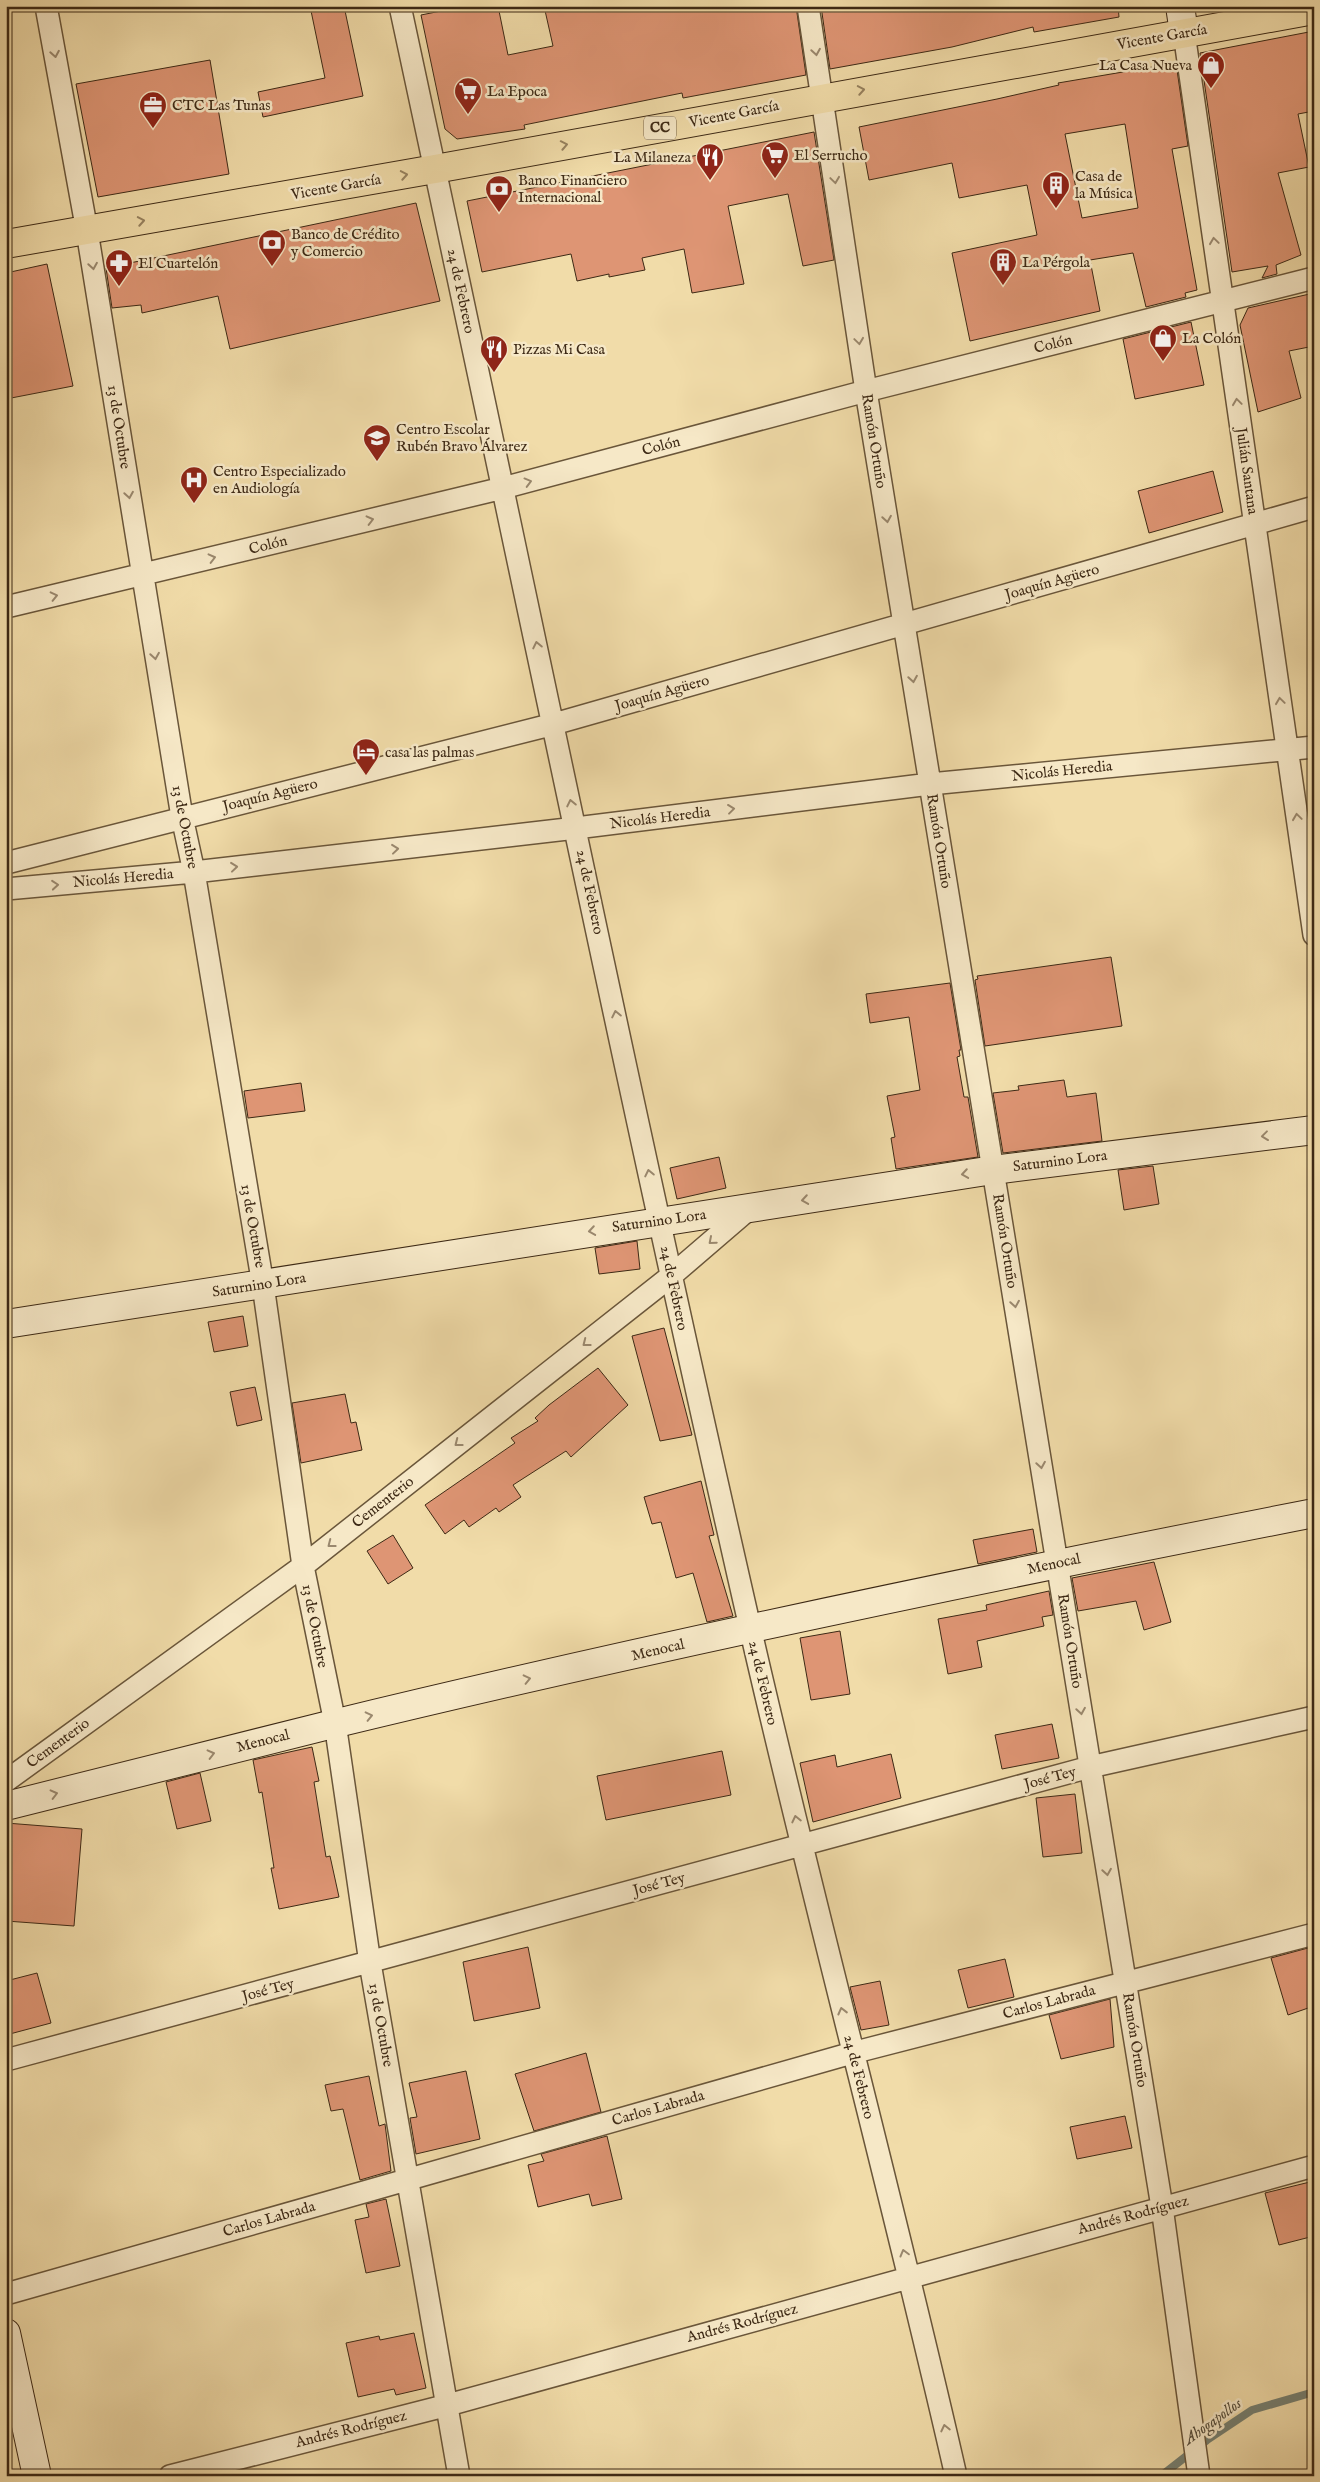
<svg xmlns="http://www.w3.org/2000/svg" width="1320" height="2482" viewBox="0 0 1320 2482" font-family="'IM FELL English',serif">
  <rect width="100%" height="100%" fill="#f1dca9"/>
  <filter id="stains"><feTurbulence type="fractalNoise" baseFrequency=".004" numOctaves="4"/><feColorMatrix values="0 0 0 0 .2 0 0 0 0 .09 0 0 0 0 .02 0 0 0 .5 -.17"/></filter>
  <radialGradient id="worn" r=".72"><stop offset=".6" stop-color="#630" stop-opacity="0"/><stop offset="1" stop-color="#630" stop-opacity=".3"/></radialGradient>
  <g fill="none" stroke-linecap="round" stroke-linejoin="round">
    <path stroke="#768072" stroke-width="8" d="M1161,2476L1207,2440L1252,2410L1314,2392"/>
  </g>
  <path fill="#de9574" stroke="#3d2915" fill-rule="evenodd" d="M310,6H344L363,96L263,117L258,92L325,78Z
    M466,6H498L508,55L553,46L544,6H658L659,11L685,6H796L806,75L683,98L682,93L524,125L525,129L457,139L445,129L421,15Z
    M821,6H1118L1119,17L1034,32L1033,27L952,47L830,69Z
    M1314,31V111L1298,114L1309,167L1278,173L1301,255L1276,265L1277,274L1262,278L1268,266L1232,272L1200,53Z
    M210,60L229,174L98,197L76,84Z
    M1176,63L1188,146L1172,149L1197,290L1185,293L1186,297L1146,307L1133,253L1090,260L1100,311L970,341L952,253L1037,235L1027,185L959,198L952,163L869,180L859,127L997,99L1059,85L1058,83ZM1125,124L1138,208L1082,218L1065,134Z
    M814,132L834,260L803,266L788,194L728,206L744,284L692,293L684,249L642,258L645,270L609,277V274L577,281L571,254L482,272L467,201Z
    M416,203L440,301L230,349L218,296L142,313L141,305L112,308L106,268Z
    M47,264L73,386L6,399V273Z
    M1314,293V346L1289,351L1301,398L1258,412L1240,325L1248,308Z
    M1191,322L1204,385L1135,399L1123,339Z
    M1213,471L1223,512L1149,533L1138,491Z
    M1111,957L1122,1026L985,1046L975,980L978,979L977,976Z
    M950,983L961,1050H959L960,1056L957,1057L964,1097H968L978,1157L896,1169L891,1138L895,1137L887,1096L920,1090L909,1017L870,1023L866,994Z
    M1064,1080L1067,1097L1096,1093L1102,1141L1003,1153L993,1093L1019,1090L1018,1086Z
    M301,1083L305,1111L248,1118L244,1091Z
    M719,1157L726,1188L677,1199L670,1168Z
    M1153,1166L1159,1204L1124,1210L1118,1170Z
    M637,1241L640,1269L599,1274L595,1248Z
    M243,1316L248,1346L214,1352L208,1322Z
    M664,1328L692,1435L660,1441L632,1336Z
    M598,1368L628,1405L571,1457L566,1451L513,1485L521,1497L499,1512L496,1508L469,1527L464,1520L445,1534L425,1505L515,1443L511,1438L538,1421L535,1418L549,1405Z
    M255,1387L262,1420L237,1426L230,1392Z
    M345,1394L351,1423L356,1422L362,1450L301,1463L292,1403Z
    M701,1481L714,1535L709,1536L733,1616L707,1622L693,1573L676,1578L661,1522L652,1524L644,1497Z
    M1033,1529L1037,1552L978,1564L973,1540Z
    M393,1535L413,1568L388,1584L367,1551Z
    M1154,1562L1171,1622L1144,1630L1136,1601L1078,1611L1072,1578Z
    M1049,1591L1053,1615L1042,1617L1044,1626L977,1641L982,1667L948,1674L938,1619L987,1610L986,1605Z
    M840,1631L850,1694L811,1700L800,1638Z
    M1052,1724L1059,1758L1002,1769L995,1735Z
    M312,1747L319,1781L314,1782L326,1857L330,1856L339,1897L279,1909L271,1868H274L262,1792L259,1793L253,1760Z
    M722,1751L731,1795L606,1820L597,1776Z
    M891,1754L901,1798L813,1822L800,1763L835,1755L837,1767Z
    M200,1773L211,1821L177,1829L166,1782Z
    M1075,1794L1082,1853L1043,1857L1036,1798Z
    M6,1823L82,1829L74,1926L6,1921Z
    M528,1947L540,2008L474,2021L463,1962Z
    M1308,1948L1314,1967V2006L1288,2015L1271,1958Z
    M1005,1959L1014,1997L968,2008L958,1970Z
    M37,1973L51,2023L6,2035V1981Z
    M880,1981L889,2025L861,2030L850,1987Z
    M1110,1999L1114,2047L1061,2059L1049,2015Z
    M586,2053L601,2112L534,2131L515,2074Z
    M466,2071L480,2139L416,2154L410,2118L417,2117L409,2083Z
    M369,2076L379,2126L385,2124L391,2171L360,2180L343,2109L331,2111L325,2085Z
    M1125,2116L1132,2148L1077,2159L1070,2127Z
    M607,2136L622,2199L592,2206L589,2194L538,2207L528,2165L544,2161L541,2154Z
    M1314,2181V2236L1279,2245L1265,2193Z
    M386,2199L400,2266L366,2273L355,2220L369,2217L366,2204Z
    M414,2333L426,2388L396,2395L394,2389L358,2397L346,2343L379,2336L380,2340Z"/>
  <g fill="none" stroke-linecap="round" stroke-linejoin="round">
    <g stroke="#6a563a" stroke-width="24">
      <path id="street" d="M46,6L87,231L182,817L194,872L263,1285L303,1566L335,1723L370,1963L459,2476
        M400,6C516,545 626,1085 749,1623C814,1908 891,2190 956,2476
        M808,6L866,391L1162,2207L1199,2476
        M1184,33L1314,935
        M6,607L503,488L866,391L1314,278
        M6,863L554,724L1314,507
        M6,889L194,872L576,828L930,784L1314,747
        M6,1781L303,1566L671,1276L749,1209
        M6,2060L1090,1767L1314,1717
        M6,2294L852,2053L1314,1934
        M170,2476L448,2405L1314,2166"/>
    </g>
    <g stroke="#3d2915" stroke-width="30">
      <path id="secondary" d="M1180,6L1184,33
        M6,1324L993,1170L1314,1130
        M6,1806C115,1779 224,1751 333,1724C658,1645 986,1577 1314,1513
        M6,2333L37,2476"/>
    </g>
    <g stroke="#3d2915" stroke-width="30">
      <path id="primary" d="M6,244L435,169L1314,10"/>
    </g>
    <use href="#street" stroke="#f6e8c7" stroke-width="21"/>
    <use href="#secondary" stroke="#f6e8c7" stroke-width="28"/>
    <use href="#primary" stroke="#f1dca9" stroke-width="28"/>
  </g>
  <defs><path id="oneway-chevron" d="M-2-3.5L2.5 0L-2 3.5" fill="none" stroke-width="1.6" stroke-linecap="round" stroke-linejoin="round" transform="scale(1.25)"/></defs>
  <g stroke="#9a886e">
    <use href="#oneway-chevron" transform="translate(816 52) rotate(81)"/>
    <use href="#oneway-chevron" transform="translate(55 54) rotate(80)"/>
    <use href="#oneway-chevron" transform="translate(835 180) rotate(82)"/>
    <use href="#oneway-chevron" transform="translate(1214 241) rotate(-98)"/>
    <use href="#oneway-chevron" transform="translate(93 266) rotate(81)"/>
    <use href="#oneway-chevron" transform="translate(859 341) rotate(82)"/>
    <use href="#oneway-chevron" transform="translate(1237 402) rotate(-98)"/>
    <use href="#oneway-chevron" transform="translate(528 482) rotate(-15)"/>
    <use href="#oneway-chevron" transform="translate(129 495) rotate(81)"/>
    <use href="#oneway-chevron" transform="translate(887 519) rotate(81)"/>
    <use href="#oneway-chevron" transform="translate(370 520) rotate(-14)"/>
    <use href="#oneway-chevron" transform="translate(212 558) rotate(-14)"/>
    <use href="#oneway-chevron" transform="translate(54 596) rotate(-13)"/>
    <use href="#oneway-chevron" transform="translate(537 645) rotate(-102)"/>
    <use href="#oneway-chevron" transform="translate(155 656) rotate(81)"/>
    <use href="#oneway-chevron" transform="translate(913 679) rotate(81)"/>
    <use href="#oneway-chevron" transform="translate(1280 701) rotate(-98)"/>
    <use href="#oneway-chevron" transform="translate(571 803) rotate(-102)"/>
    <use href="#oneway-chevron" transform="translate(731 809) rotate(-7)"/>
    <use href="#oneway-chevron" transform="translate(1297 817) rotate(-98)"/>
    <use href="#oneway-chevron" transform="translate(395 849) rotate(-6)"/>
    <use href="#oneway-chevron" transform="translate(234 867) rotate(-6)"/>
    <use href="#oneway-chevron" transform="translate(55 885) rotate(-5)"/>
    <use href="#oneway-chevron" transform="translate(616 1014) rotate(-102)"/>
    <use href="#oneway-chevron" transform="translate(1265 1136) rotate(173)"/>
    <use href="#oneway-chevron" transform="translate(649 1173) rotate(-102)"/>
    <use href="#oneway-chevron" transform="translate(965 1174) rotate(171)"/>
    <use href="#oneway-chevron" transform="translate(805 1200) rotate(171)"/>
    <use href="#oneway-chevron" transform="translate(592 1231) rotate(171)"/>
    <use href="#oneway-chevron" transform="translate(712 1241) rotate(139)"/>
    <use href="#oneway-chevron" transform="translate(1015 1304) rotate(81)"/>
    <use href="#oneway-chevron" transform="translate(586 1343) rotate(142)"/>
    <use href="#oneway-chevron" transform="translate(458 1443) rotate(142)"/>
    <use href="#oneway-chevron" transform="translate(1041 1465) rotate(81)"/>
    <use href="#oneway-chevron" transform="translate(331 1544) rotate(142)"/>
    <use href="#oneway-chevron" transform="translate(527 1679) rotate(-13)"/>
    <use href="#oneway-chevron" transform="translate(1081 1711) rotate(81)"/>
    <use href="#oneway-chevron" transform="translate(369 1716) rotate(-13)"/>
    <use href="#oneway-chevron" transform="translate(211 1754) rotate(-14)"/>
    <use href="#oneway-chevron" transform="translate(54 1794) rotate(-14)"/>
    <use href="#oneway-chevron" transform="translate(796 1819) rotate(-103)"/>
    <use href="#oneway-chevron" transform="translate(1107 1872) rotate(81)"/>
    <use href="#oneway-chevron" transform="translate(842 2011) rotate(-104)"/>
    <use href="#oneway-chevron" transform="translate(904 2253) rotate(-105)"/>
    <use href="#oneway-chevron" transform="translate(945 2428) rotate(-103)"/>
  </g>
  <g stroke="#97825f">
    <use href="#oneway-chevron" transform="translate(861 90) rotate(-10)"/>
    <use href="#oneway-chevron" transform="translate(564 145) rotate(-11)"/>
    <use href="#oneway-chevron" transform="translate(404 175) rotate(-10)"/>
    <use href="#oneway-chevron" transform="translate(141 221) rotate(-10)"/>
  </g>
  <defs>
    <g id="shop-pin" transform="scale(1.4375)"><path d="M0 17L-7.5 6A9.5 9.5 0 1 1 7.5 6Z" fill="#8f2418" stroke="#f6e8c7"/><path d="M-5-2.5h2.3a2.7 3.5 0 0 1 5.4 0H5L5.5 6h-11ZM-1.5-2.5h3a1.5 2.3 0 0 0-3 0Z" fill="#fff"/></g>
    <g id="supermarket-pin" transform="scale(1.4375)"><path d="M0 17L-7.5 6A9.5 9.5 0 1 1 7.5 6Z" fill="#8f2418" stroke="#f6e8c7"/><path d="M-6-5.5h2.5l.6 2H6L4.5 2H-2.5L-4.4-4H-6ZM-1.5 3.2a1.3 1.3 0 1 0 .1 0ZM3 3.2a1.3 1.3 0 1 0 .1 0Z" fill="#fff"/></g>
    <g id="office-pin" transform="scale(1.4375)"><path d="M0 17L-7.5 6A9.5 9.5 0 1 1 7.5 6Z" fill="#8f2418" stroke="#f6e8c7"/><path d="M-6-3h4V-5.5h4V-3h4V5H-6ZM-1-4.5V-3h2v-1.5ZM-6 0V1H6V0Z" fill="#fff"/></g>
    <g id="restaurant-pin" transform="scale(1.4375)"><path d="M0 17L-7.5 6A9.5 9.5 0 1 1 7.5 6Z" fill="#8f2418" stroke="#f6e8c7"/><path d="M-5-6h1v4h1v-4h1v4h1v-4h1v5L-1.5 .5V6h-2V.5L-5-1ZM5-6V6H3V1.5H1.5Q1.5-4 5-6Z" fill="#fff"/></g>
    <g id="building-pin" transform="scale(1.4375)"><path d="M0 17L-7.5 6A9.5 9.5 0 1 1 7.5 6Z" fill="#8f2418" stroke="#f6e8c7"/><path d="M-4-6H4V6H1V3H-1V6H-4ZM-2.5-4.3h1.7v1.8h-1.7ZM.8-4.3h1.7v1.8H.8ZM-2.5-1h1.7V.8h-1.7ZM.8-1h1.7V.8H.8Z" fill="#fff"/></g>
    <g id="bank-pin" transform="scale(1.4375)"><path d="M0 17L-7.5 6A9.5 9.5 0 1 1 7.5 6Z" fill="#8f2418" stroke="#f6e8c7"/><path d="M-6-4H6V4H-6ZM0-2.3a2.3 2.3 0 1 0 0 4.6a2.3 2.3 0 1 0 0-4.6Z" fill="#fff"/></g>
    <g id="pharmacy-pin" transform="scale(1.4375)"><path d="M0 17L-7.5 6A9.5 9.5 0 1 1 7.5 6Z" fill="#8f2418" stroke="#f6e8c7"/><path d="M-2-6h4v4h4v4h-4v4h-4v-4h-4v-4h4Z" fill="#fff"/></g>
    <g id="school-pin" transform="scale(1.4375)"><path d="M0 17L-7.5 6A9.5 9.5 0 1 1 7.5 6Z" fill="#8f2418" stroke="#f6e8c7"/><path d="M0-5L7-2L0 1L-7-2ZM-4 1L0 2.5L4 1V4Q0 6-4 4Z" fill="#fff"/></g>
    <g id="hospital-pin" transform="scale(1.4375)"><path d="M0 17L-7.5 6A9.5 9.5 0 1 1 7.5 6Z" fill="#8f2418" stroke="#f6e8c7"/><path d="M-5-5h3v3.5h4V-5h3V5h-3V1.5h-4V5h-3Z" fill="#fff"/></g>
    <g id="hotel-pin" transform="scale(1.4375)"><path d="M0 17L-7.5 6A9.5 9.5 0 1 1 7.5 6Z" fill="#8f2418" stroke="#f6e8c7"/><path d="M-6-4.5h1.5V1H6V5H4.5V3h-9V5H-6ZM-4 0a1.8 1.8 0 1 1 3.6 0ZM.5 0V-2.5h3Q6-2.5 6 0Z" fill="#fff"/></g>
  </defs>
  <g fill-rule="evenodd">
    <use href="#shop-pin" x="1211" y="65"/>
    <use href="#supermarket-pin" x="468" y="91"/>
    <use href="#office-pin" x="153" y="105"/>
    <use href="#supermarket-pin" x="775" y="155"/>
    <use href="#restaurant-pin" x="710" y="157"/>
    <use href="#building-pin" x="1056" y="185"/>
    <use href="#bank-pin" x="499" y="189"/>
    <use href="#bank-pin" x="272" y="243"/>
    <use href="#building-pin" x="1003" y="262"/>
    <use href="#pharmacy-pin" x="119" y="263"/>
    <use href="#shop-pin" x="1163" y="338"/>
    <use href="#restaurant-pin" x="494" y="349"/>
    <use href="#school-pin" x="377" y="438"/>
    <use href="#hospital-pin" x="194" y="480"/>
    <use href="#hotel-pin" x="366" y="752"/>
  </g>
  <g text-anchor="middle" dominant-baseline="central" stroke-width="5" stroke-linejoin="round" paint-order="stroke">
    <rect fill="#f6e8c7" stroke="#74624a" stroke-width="1" x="644" y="116.5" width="32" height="23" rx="4"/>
    <g font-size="14" font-weight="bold" fill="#3d2915">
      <text x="660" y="128">CC</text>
    </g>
    <g font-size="15" fill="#3d2915" stroke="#f6e8c7">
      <text transform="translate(1162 37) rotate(-10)">Vicente García</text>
      <text transform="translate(734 114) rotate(-11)">Vicente García</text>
      <text transform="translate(336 187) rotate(-10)">Vicente García</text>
      <text transform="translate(461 291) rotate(78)">24 de Febrero</text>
      <text transform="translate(1053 344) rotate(-14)">Colón</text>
      <text transform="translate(119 427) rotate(81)">13 de Octubre</text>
      <text transform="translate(874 441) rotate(81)">Ramón Ortuño</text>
      <text transform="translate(661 446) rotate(-15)">Colón</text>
      <text transform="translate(1247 471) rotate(82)">Julián Santana</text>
      <text transform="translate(268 545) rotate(-14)">Colón</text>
      <text transform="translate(1052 582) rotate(-16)">Joaquín Agüero</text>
      <text transform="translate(662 693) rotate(-16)">Joaquín Agüero</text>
      <text transform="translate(1062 771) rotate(-6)">Nicolás Heredia</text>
      <text transform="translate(270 795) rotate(-14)">Joaquín Agüero</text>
      <text transform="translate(660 818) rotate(-7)">Nicolás Heredia</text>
      <text transform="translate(185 827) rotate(79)">13 de Octubre</text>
      <text transform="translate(939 841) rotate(81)">Ramón Ortuño</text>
      <text transform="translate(123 878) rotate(-5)">Nicolás Heredia</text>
      <text transform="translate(590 892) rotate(78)">24 de Febrero</text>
      <text transform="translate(1060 1161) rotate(-7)">Saturnino Lora</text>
      <text transform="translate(659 1221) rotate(-8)">Saturnino Lora</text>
      <text transform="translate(253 1226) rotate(80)">13 de Octubre</text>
      <text transform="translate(1005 1241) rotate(81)">Ramón Ortuño</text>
      <text transform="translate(259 1285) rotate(-9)">Saturnino Lora</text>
      <text transform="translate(674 1288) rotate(78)">24 de Febrero</text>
      <text transform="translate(383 1502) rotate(-38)">Cementerio</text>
      <text transform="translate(1054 1564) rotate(-12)">Menocal</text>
      <text transform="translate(315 1626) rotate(79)">13 de Octubre</text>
      <text transform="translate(1070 1641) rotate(81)">Ramón Ortuño</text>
      <text transform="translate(658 1650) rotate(-13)">Menocal</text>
      <text transform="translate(763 1683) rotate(77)">24 de Febrero</text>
      <text transform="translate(263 1741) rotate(-14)">Menocal</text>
      <text transform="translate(58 1743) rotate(-36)">Cementerio</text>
      <text transform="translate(1050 1778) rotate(-15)">José Tey</text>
      <text transform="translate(659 1884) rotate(-15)">José Tey</text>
      <text transform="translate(268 1990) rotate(-15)">José Tey</text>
      <text transform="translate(1049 2002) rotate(-15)">Carlos Labrada</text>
      <text transform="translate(381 2025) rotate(80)">13 de Octubre</text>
      <text transform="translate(1135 2040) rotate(81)">Ramón Ortuño</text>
      <text transform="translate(859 2077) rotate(76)">24 de Febrero</text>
      <text transform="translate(658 2108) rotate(-16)">Carlos Labrada</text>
      <text transform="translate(1133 2215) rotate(-15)">Andrés Rodríguez</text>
      <text transform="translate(269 2219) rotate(-16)">Carlos Labrada</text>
      <text transform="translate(742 2323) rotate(-15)">Andrés Rodríguez</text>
      <text transform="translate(351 2429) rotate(-14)">Andrés Rodríguez</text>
    </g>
    <g font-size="15" fill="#3d2915" stroke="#f6e8c7" text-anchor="start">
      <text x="1192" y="65" text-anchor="end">La Casa Nueva</text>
      <text x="487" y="91">La Epoca</text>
      <text x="172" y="105">CTC Las Tunas</text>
      <text x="794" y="155">El Serrucho</text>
      <text x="691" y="157" text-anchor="end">La Milaneza</text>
      <text x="1075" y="176">Casa de<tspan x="1075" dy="17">la Música</tspan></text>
      <text x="518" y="180">Banco Financiero<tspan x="518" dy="17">Internacional</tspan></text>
      <text x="291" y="234">Banco de Crédito<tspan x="291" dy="17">y Comercio</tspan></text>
      <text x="1022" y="262">La Pérgola</text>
      <text x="138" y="263">El Cuartelón</text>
      <text x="1182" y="338">La Colón</text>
      <text x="513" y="349">Pizzas Mi Casa</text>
      <text x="396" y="429">Centro Escolar<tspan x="396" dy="17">Rubén Bravo Álvarez</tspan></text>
      <text x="213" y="471">Centro Especializado<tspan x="213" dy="17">en Audiología</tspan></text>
      <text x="385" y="752">casa las palmas</text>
    </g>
    <g font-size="16" font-style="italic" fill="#554d3c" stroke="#f6e8c7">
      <text transform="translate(1213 2422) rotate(-36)">Ahogapollos</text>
    </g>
  </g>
  <rect width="1320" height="2482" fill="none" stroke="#f1dca9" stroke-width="25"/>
  <rect x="8" y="8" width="1305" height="2467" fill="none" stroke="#3d2915" stroke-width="2.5"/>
  <rect x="12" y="12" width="1295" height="2457" fill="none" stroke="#3d2915"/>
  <rect width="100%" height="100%" filter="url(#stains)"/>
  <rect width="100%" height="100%" fill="url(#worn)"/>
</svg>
